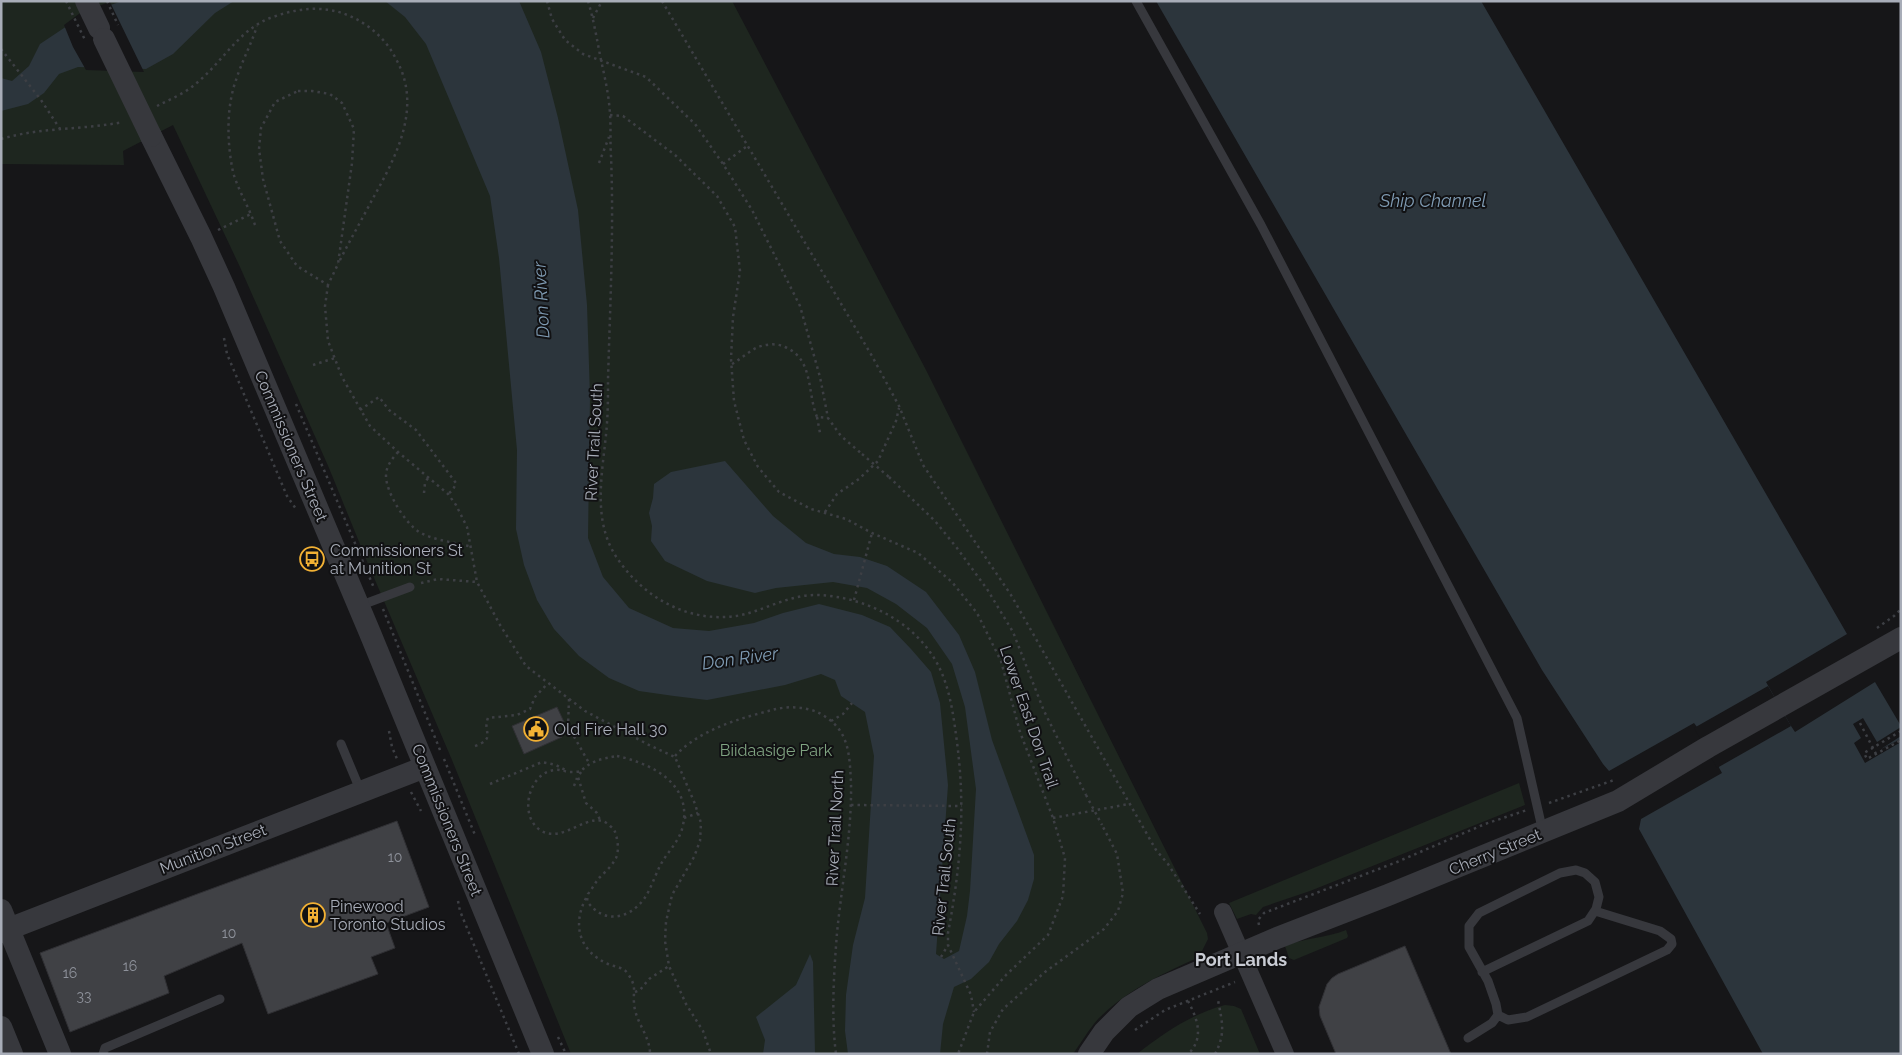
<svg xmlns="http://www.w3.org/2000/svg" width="1902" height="1055" viewBox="0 0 1902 1055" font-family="Raleway,sans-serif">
  <rect width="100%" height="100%" fill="#161618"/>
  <path fill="#1e261f" d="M1,1H732L926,370L1207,933L1208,939L1202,951L1204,955C1166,972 1128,989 1098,1019C1089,1029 1081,1043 1073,1054H571L452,760L366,559L329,468L240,267L173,125L123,151L124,165L1,164Z
    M1519,783L1525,805L1310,891L1263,907L1256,915L1251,914L1237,919L1229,903Z
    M1346,930L1348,936L1347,938L1294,960L1289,958L1285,946C1304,938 1326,938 1346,930Z
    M1225,1005L1234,1006L1241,1009L1260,1054H1137C1164,1033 1191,1014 1225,1005Z"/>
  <path fill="#2c353c" d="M122,1H234L215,13L173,54L146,69L78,67L59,74L44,93L28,104L1,111V78L12,81L29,66L40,44L85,14Z
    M385,1H519L541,52L558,118L578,210L587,305L590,396L588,538L603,577L629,608L673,628L709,631L754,623L783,613L819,604L862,615L890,627L911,649L931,672L940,703L948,785L936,954L944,959L959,951L967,916L970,891L976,789L965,707L952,664L927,628L896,604L867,588L833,582L776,588L755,593L707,581L665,561L651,541L652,526L649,513L653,498L654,484L671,472L725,461L773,516L806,543L834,554L860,557L887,566L926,592L959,635L975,672L992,740L1034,855V879L1028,900L1017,921L999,944L989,962L971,979L954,987L943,1024L940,1054H848L845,1031L846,995L853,945L865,898L874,756L865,712L841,696L835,680L821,674L785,685L707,700L674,696L639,691L609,678L579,656L554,629L537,600L524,565L516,529L517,450L499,258L490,196L426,44L405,17Z
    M1156,1H1481L1847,634L1766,682L1791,726L1795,732L1875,682L1901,726V1054H1763L1639,829L1641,819L1722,773L1697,727L1694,723L1609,771L1603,764L1542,670Z
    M810,954L813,962L815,1054H763L765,1040L756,1017L796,985Z"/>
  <path fill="#161618" d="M110,2L144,72L86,70L73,47L64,25L83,11Z
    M1768,686L1791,726L1717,768L1694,728Z
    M1863,718L1877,742L1901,727V736L1881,749L1901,739V742L1865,763L1854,743L1861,738L1853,724Z"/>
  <path fill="#404145" stroke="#303034" d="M557,707L564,722L556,725L562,737L524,754L512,726Z
    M397,821L429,907L386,923L395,948L371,957L378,974L268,1014L242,943L164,976L169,993L70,1032L40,953L200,893Z
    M1405,946L1451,1054H1336L1320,1016L1319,1007L1327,984L1332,978L1338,974Z"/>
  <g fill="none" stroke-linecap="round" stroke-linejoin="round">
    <path stroke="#3d3f44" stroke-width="2.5" stroke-dasharray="2.5 4" stroke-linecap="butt" d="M547,1L552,19L565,40L583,54L646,77L695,124L723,164L752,210L800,306L820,377L828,418L841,436L862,454
      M588,1C594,21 597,40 601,60C605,78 609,96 610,114C611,128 610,142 611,156C614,231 610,306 608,380C608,394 608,409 607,423C604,467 590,518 617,558C643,597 688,623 736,616C762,612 789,594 818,595C865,597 915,621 938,665C949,686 953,712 956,735C966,805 961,864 948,933V945L971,995L974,1012
      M662,1L872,356L899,406L923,465L1011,595L1156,850L1168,864L1200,914
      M593,18L602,1
      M1,49L41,100L60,129
      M298,91H312L330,94L342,103L354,129L352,163L338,264L328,285L297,266L280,241L263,179L259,149L261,128L275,102Z
      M157,106C169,100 183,94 193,86C221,65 239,28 273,17C306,5 337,5 366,25C379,34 389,45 396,59C423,107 396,157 372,200C361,221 349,242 338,264
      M610,115L623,116L675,155L717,196L735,227L740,271L733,317L731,359L734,401L744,440L758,467L779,492L811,509L846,519L872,533L918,553L952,582L977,613L1001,661L1020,732L1053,818L1065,858L1063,896L1048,935L1006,975L974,1012L958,1054
      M1,139C41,127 83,130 123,122
      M599,163L609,137
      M723,164L747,146
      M255,225C249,207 238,190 233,172C227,143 226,108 236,80C242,61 251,45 257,26
      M218,230L251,214
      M328,285L325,306L328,341L342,377L370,426L398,452L448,494L456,505L467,527L477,582L500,625L526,666L585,711L649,745L675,757L695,804L701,823L700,841L694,857L672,895L666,922L665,941L669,966L686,1004L703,1031L711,1054
      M224,338L227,354L287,496L296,509
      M732,364C741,359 749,351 758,347C767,344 777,343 785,347C814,359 807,393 817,417L828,418
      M313,365L335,358
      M296,404L374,588
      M360,410L379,397L389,410L416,430L456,483L453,490L448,494
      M817,417L820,433
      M398,452C392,459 386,466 386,476C386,492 405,523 419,532C435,541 455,542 472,547
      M889,477L935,521L957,548L987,589L1013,632L1044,711L1086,795
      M424,493L425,483L428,478
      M825,512L837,494L859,479L878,461L896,421L899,408
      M421,583L438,579L477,582
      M854,600L872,533
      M383,609L440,750
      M1877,628L1894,616L1901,609
      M569,699L568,726L589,763
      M831,721L843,714L852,703
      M1860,723L1876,754
      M389,731L392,747L397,759
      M1901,731L1864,753L1867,759L1901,740
      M475,746C497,738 482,732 488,718L517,715L530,709L535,697L548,683
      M617,756C650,763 692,783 683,825C680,841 668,851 661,864C655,875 651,889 644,899C628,920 603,924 587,901L588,894C592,889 595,883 599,878C605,872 612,866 616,858C619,851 618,842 616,835C615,831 614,829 610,826C591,806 564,846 540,830C518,815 529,772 555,770C560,769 565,772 570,772C574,772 578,772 581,771C592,760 602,759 617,756Z
      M675,756C700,729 741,718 776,709C789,706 805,707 817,712C828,717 839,726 844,738C850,752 850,767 851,782C852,833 842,882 837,933C834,971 831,1016 836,1054
      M444,759L475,835
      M581,772L578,777L586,803L597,813L600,820
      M490,784L542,762L556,765L567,771
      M574,786L577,778
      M411,792L421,811
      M1549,803L1614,780
      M851,805L962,806
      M684,818L698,813
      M1053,818L1129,804
      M586,898C572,925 579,951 608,964C615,967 624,967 628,974C637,987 633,990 634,1003C635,1022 650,1035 650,1054
      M458,901L460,911L519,1054
      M1259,925L1258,920L1264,913L1397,862L1485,824L1527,810
      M941,957L948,945
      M635,992L640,990L649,979L669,966
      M1188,1001C1197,1018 1205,1038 1188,1054
      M1135,1030L1165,1010L1235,982
      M558,1037L566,1054
      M987,1054L990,1032L1003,1009L1045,972L1104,929L1118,911L1123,893L1117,854L1102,825
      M1215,1054C1226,1034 1222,1021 1218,1000"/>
    <path stroke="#37383d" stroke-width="9" d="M1136,1L1261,225L1517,718L1543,832
      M359,606L410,587
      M341,744L361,792
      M1498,1015L1508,1020L1527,1017L1667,950L1672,944L1671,939L1660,931L1595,911
      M1468,1038L1492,1023L1498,1015L1496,1004L1488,981L1469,947V926L1479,913L1560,873L1576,870L1585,873L1595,882L1599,897L1596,909L1588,921L1482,972
      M103,1054L105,1048L220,999"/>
    <path stroke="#37383d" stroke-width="18" d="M1223,912L1285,1054"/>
    <path stroke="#37383d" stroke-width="22" d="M86,1L99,28
      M151,136L201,237L224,287L370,633L543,1054
      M1,910L60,1054
      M1,932L425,767
      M1,1027L12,1054
      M1089,1054L1104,1032L1129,1007L1158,989L1277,938L1388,895L1618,801L1708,747L1901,638"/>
    <path stroke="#3d3f44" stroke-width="2.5" stroke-dasharray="2.5 4" stroke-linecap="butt" d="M66,1L85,40
      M107,1L118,25
      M862,454L889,477
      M1086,795L1102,825"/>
    <path stroke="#37383d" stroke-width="22" d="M104,39L151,136"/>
  </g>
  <defs>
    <g id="bus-ring" transform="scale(1.25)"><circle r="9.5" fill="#111113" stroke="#f2b134" stroke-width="1.5"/><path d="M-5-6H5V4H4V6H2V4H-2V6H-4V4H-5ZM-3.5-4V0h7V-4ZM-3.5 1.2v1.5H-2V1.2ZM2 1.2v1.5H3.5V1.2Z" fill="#f2b134"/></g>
    <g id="civic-ring" transform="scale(1.25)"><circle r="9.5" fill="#111113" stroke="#f2b134" stroke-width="1.5"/><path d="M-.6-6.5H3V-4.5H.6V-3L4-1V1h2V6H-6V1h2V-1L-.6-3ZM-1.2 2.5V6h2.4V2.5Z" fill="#f2b134"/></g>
    <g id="building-ring" transform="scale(1.25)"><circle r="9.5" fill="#111113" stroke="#f2b134" stroke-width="1.5"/><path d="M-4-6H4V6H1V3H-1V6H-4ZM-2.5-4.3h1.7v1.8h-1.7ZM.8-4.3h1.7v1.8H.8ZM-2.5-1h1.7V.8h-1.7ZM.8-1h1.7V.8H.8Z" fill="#f2b134"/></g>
  </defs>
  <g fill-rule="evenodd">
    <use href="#bus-ring" x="312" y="559"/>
    <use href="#civic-ring" x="536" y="729"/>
    <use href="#building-ring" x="313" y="915"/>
  </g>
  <g text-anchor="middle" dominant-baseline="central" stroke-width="4" stroke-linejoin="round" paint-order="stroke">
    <g font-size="14" fill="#8e929b">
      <text x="395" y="857">10</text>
      <text x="229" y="933">10</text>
      <text x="130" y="966">16</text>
      <text x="70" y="973">16</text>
      <text x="84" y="996">33</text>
    </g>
    <g font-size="16" fill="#a8adb8" stroke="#111113">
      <text transform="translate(594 442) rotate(-87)">River Trail South</text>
      <text transform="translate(291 446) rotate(67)">Commissioners Street</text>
      <text transform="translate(1029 717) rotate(71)">Lower East Don Trail</text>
      <text transform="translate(447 820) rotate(68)">Commissioners Street</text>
      <text transform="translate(835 828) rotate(-87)">River Trail North</text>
      <text transform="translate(213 849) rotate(-21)">Munition Street</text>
      <text transform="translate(1495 852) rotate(-22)">Cherry Street</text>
      <text transform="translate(944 877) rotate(-84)">River Trail South</text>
    </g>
    <g font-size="16" fill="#a8adb8" stroke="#111113" text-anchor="start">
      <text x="330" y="550">Commissioners St<tspan x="330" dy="18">at Munition St</tspan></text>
      <text x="554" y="729">Old Fire Hall 30</text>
      <text x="330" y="906">Pinewood<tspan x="330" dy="18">Toronto Studios</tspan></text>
    </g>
    <g font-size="16" fill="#7fa381" stroke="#111113">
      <text x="776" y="750">Biidaasige Park</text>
    </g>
    <g font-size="18" font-style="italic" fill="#7f9bb3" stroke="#111113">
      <text x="1433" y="200">Ship Channel</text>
      <text transform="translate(541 300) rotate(-93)">Don River</text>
      <text transform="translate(740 658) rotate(-8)">Don River</text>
    </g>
    <g font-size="18" font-weight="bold" fill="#c9ccd4" stroke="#111113">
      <text x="1241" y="959">Port Lands</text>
    </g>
  </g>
  <rect width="1902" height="1055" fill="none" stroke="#a8adb8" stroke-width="5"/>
</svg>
